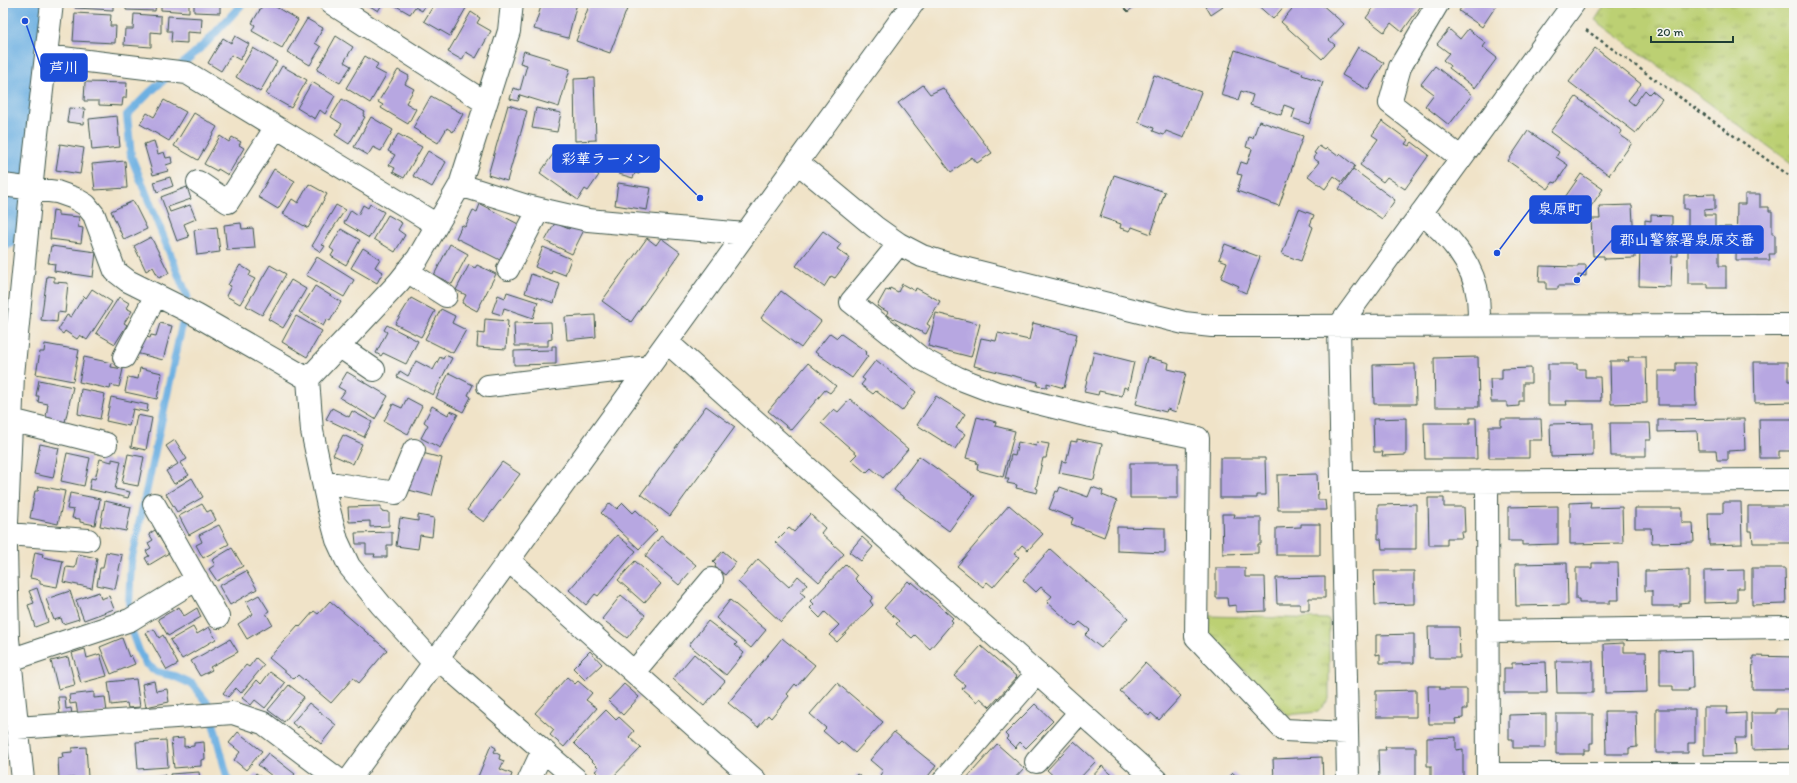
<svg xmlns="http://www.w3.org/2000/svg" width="1797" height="783" viewBox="0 0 1797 783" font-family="Itim,'Klee One',sans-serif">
  <defs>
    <pattern id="park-tufts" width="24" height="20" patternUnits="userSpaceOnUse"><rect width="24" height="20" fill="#bcd073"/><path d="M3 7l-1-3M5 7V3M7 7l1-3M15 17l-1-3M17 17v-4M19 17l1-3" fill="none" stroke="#98aa5f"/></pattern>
  </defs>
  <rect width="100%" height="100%" fill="#f6f6f2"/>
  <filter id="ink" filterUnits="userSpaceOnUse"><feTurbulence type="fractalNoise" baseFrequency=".025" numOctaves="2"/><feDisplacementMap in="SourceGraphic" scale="8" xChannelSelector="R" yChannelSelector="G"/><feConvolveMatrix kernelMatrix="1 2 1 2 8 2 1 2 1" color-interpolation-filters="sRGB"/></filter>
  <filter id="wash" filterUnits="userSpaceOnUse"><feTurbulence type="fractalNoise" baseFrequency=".012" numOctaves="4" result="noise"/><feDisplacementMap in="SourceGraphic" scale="16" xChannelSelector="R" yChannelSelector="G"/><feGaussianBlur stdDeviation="0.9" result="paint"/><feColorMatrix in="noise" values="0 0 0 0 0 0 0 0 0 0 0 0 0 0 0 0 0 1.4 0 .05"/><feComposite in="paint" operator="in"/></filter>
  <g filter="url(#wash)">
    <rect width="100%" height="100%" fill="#f0e3c8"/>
    <path fill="url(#park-tufts)" stroke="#6e8654" d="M1606,3H1786L1794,9V165L1595,20Z
      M1207,616L1329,619V699L1318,712L1287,715L1206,631Z"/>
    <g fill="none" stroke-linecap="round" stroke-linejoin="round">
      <path stroke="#6db0e2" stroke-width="8" d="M187,296L131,156L127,115L149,93L206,43L243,3
        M129,604L131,562L182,325
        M132,632L139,651L146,664L157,672L174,676L192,684L208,704L228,780"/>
      <path stroke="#6db0e2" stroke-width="49" d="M3,225L27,3"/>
    </g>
    <g id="blocks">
      <path fill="#b7a7e1" d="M75,3H113V10L75,8Z
        M126,3H156L155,11L126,10Z
        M161,3H189V12L161,10Z
        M194,3H220V13L194,12Z
        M264,3H271V4L298,20L282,48L252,31L255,25L252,23Z
        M365,3H383L378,11Z
        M391,3H427L422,11L415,7L410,14Z
        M435,3H469L450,36L424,21Z
        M542,3H577L568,38L534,29Z
        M590,3H611L627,9L610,53L576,41Z
        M1119,3H1138L1128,12Z
        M1204,3H1225L1222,5L1223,7L1211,15Z
        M1255,3H1287L1273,19Z
        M1297,3H1320L1344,24L1329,40L1335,45L1322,59L1281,22Z
        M1377,3H1423L1402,32L1391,23L1384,32L1366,18Z
        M1464,3H1498L1482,27L1459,11Z
        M471,12L480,18L477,23L491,31L476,58L466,52L462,60L448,52Z
        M75,13L111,15L110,26H116L115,43L73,41Z
        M134,14L161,16V33L151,32V47L124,45L125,29H133Z
        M168,16L202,18L201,33L187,32V43L171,42L172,31H167Z
        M307,19L323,28L315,43L321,47L310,65L287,52Z
        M1449,29L1460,39L1468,29L1486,43L1483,47L1497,58L1475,88L1449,68L1450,66L1443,60L1449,53L1437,44Z
        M235,36L249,44L240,60L231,55L221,71L208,63L223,38L231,43Z
        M336,36L353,47L344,62L351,66L340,83L317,70Z
        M1358,47L1384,63L1368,90L1342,75Z
        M253,48L277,62L260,92L236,77Z
        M1595,48L1641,84L1628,100L1634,105L1645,90L1649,94L1652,91L1662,99L1636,133L1569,82Z
        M1235,50L1303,73L1302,75L1323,82L1309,124L1292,118L1295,109L1284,105L1281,115L1250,105L1253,95L1241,91L1238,100L1221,95Z
        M524,51L550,59L549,63L570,69L559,107L520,95L518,101L510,99L513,88L520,90L527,65L520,63Z
        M365,56L378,64L375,69L386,75L370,103L346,88Z
        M282,66L307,80L291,108L266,94Z
        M1435,66L1472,95L1449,125L1425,106L1434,94L1421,84Z
        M398,70L409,76L405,84L414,89L406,103L416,109L408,124L381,108L383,105L378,102Z
        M1154,75L1201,92L1184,138L1166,131L1164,135L1153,131L1154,128L1138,122Z
        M594,78L596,140L575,141L574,79Z
        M85,82L127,83L126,98H123L122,106L99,105V101H84Z
        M312,82L335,96L325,114L320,110L315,119L297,108Z
        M923,85L930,94L943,88L992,153L977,163L972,157L951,172L898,103Z
        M431,96L463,114L453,132L447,128L438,143L413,128Z
        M1576,97L1622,131L1620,135L1632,143L1609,175L1550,132Z
        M342,99L365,112L363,116L365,117L349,144L335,135L342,124L331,117Z
        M164,100L186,112L169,141L140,124L147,113L154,117Z
        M508,105L527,111L507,181L488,175Z
        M69,108L85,109L83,124L67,122Z
        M536,108L561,113L557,132L532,128Z
        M194,113L217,127L198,160L174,146Z
        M117,116L120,147L92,150L89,119Z
        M371,117L393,130L381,151L373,147L368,155L354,147Z
        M1259,121L1303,136L1279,206L1237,191L1242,175L1237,174L1241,162L1247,164L1252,149L1246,147L1249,137L1253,138Z
        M1382,121L1408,140L1405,144L1409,146L1412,142L1429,155L1405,189L1387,177L1383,182L1360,165L1378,139L1372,135Z
        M1528,131L1559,152L1556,157L1568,165L1556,183L1553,182L1548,189L1508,161Z
        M398,134L422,147L404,178L393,172L395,168L389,165L395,155L388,151Z
        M220,136L229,142L232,137L241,142L239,145L244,148L228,175L218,169L217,171L204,164Z
        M154,141L158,154L164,152L166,158L171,157L172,163L166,165L168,171L153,175L144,144Z
        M60,144L84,148L80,174L56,170Z
        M1319,146L1325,150L1327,148L1338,156L1340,154L1355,166L1342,182L1334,176L1325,189L1308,176L1319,162L1313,158L1316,154L1314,153Z
        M558,147L572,157L579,147L584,150L587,147L603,158L594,172L599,175L588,191L585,189L578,200L540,173Z
        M428,151L446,162L432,187L413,176Z
        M625,154L640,159L638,165L642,166L639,174L635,173L633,178L619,174Z
        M125,161L127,188L95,190L92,164Z
        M274,169L295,181L278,209L258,197Z
        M1353,169L1395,200L1382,219L1339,189Z
        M1581,174L1603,189L1585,215L1563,200Z
        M1114,175L1165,192L1151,234L1132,227L1130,231L1120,228L1121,224L1100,217Z
        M170,177L173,186L157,192L154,182Z
        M618,183L651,188L647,210L615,205Z
        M309,184L327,194L308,228L283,214L292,199L298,203Z
        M187,187L191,199L168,207L170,212L190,205L196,219L184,224L189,237L177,241L161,197Z
        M1715,194V209L1704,210V215H1715V227H1731V250H1719V266H1726V288H1708V284H1688V209H1684V195Z
        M1745,194H1760V207H1769V211H1772V234H1775V254H1769L1770,260H1736L1737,204H1745Z
        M133,201L147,229L124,240L111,211Z
        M370,204L384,212L369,238L344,223L351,210L358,215L363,205L368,208Z
        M480,204L520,225L502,261L456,238L462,225L465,227L473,210L477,212Z
        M336,205L345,210L322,245L325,246L321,252L312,246Z
        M1632,205L1635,258L1604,259V256H1593L1591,219H1600L1599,206Z
        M1299,209L1314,215L1310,225L1313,227L1301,261L1282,254Z
        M53,210L58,211V215L79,217L78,227L83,228L81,243L50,239Z
        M388,215L402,223L398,230L405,235L395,252L374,239Z
        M1651,215L1672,216V241H1678V256H1672L1671,287L1639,286L1640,246H1645V220L1651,221Z
        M241,223L242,229L253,228L255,248L227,250L224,225Z
        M555,223L569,229L572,224L584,230L572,254L545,241Z
        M217,227L220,252L197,255L194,230Z
        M341,229L360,240L346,265L331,256L334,251L330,248Z
        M823,231L841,244L837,249L850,258L835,278L831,276L824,287L796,266Z
        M151,237L169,273L159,278L153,267L146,271L134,246Z
        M647,238L656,245L661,238L680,252L631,322L602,301Z
        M450,244L468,254L452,284L434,275Z
        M1225,244L1260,257L1246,293L1237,289L1239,286L1221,278L1227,262L1219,259Z
        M51,246L96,252L93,277L54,271L55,264L48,263Z
        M543,247L571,259L565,275L552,270L551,274L535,267Z
        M363,248L380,259L375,267L383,272L377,283L351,268Z
        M317,257L354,280L344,297L306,275Z
        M240,265L251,272L249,276L255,279L240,304L226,296L231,286L228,285Z
        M270,265L286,274L262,315L246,306Z
        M469,265L475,268L477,265L496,274L477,311L462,303L466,295L456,290Z
        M1578,265H1586V276L1578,275V286H1558V289H1546V282H1539L1540,266L1578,267Z
        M531,274L560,284L554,303L525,293Z
        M47,276L54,277V282L68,283L65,313L58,312L57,322L41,320Z
        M291,280L306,289L283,328L268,319Z
        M902,284L915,291L916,288L940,301L927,324L930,326L926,334L886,315L888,312L877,306L886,290L889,291L890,288L898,292Z
        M315,286L341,302L330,321L327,319L323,326L299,312Z
        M92,289L112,302L87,340L80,335L77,339L65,331L63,334L58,330L67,315L71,317L84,296L86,298Z
        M781,291L821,321L801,348L761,318Z
        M507,292L538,302L533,318L504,308L502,315L492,312L498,295L505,298Z
        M119,297L129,303L126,308L132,311L124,323L127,325L115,344L96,333Z
        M411,298L435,311L421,337L395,324Z
        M441,309L455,316L452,323L466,330L453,353L425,339Z
        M936,313L980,324L971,357L928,346Z
        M595,315L596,337L567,340L565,317Z
        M296,316L322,331L307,357L282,342Z
        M485,319L508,321L506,349L477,347L478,333L484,334Z
        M551,322L552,339L548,340V346H515L514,323Z
        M160,323L172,326L163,360L136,353L141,335L150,338L151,335L156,336Z
        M1033,323L1077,334L1064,388L1047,383V387L1037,386L1038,382L974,366L981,338L996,341L998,333L1029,340Z
        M387,325L418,341L406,364L383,353L381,356L376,353L387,332L384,330Z
        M830,333L837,338L841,334L867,352L865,354L868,356L852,378L815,352Z
        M45,344L79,350L73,381L36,374L40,352H44Z
        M552,346H556V364L514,365V351L552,350Z
        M1094,352L1134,362L1128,389L1124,387L1122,396L1099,391L1098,395L1084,392Z
        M445,355L452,358L433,395L397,377L400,371L408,376L416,361L433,370L440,357L443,359Z
        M84,357L112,363L111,367L123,369L119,387L111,385L110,389L79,382Z
        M1147,357L1169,363L1168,369L1186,373L1176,412L1167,409L1166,412L1136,404Z
        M1478,357L1479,407H1435L1434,358Z
        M1628,357H1646L1647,403L1611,404L1610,361H1629Z
        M876,360L916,392L902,411L876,391L873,394L861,385L865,380L862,378Z
        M1754,362H1788V381H1794V402L1755,403Z
        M808,363L836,386L830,393L825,390L791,430L768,411Z
        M1676,363H1695L1696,405H1658V371H1676Z
        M1415,364L1416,404H1374L1373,365Z
        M1548,364H1577V369H1585V377H1600L1601,401H1566L1567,405H1548Z
        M140,368L162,373L157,399L125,392L128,377L138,379Z
        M1531,368V383H1523V401H1519V406L1507,407V402H1491L1490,379H1502V369Z
        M347,372L388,396L375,419L340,398L345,391L338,387Z
        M449,373L473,385L468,395L471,397L463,412L436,398Z
        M39,380L73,387L65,422L46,417L48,404L38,402L39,396H36Z
        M81,389L105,394L100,419L78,414Z
        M936,396L965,414L956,428L965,434L955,449L917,425Z
        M111,397L148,405L147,412L133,409L129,426L106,421Z
        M407,398L422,406L408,434L384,421L393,404L402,408Z
        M850,399L908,449L883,478L871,468L866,473L851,460L857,454L821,423L834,409L838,412Z
        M432,406L448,415L450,411L458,414L440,448L421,438L428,425L424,422Z
        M706,406L735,427L670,516L641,494Z
        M332,408L349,417L352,411L372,422L364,437L326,419Z
        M137,415L152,418L146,450L131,447Z
        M977,417L996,422L995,426L1015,431L1003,477L977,470L978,464L976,463L977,461L966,458Z
        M1406,418V455L1382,456L1383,452H1374L1373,419Z
        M1470,418H1476L1477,459H1425L1424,423H1470Z
        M1501,419H1541L1542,440H1529V458H1489V426H1501Z
        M1744,419L1745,450L1728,451V460H1717L1716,450H1698L1697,431L1658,432V420Z
        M1759,419H1794V451H1779V458H1760Z
        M1593,423V456L1551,457L1550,424Z
        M1610,423H1650L1651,440H1646V456H1611Z
        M343,435L362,444L353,464L333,455Z
        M1077,439L1102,444L1094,480L1059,473L1062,461L1066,462L1071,441L1077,442Z
        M175,440L187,459L180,463L189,475L174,484L166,471L178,464L166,446Z
        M1018,442L1036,446L1037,442L1049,444L1046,458H1043L1036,488L1038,489L1037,493L1016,488L1017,485L1007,483L1009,479H1005L1011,455L1015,456Z
        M40,444L59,448L53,478L34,474Z
        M418,452L442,458L432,496L401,488Z
        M67,453L90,458L84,486L61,481Z
        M128,454L144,457L138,486L122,483Z
        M919,456L975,496L949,531L894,490Z
        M1220,458H1265L1266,495H1257V498H1220Z
        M100,459L112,462V459L121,461L115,489L130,492L128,498L89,489L91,478L95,479Z
        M502,462L520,474L484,522L467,510Z
        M1130,463H1178V498H1130Z
        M1317,474L1318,500H1325L1326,510H1278L1277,475Z
        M192,478L203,497L177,512L166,494Z
        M39,486L65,491L58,524L30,518L35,491H38Z
        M1060,487L1088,497L1092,487L1103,491L1102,495L1117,501L1104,537L1071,524L1073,518L1049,509L1056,491L1058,492Z
        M70,493L100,499L95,525L80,522V519L72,518L74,510L67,509Z
        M1428,498H1444V507H1464L1465,532H1461L1462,538H1447V545H1429Z
        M105,501L131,507L126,531L100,526Z
        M1591,502L1590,508L1622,507L1623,543L1570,544V503Z
        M1723,502H1741L1742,544L1709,545L1708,513H1723Z
        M610,503L617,509L623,503L633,513L636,510L657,530L639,549L601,513Z
        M202,504L207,512L211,510L216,520L189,535L179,516Z
        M1416,504V549H1382L1381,539H1378V505Z
        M1009,505L1043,534L1028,550L1022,545L1014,554L1019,557L993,587L987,582L983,587L957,566Z
        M381,506V511L389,512V526L370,527V521L349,522L348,507Z
        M1558,506V544L1522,545V541H1508V507Z
        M1748,506H1791L1792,543H1753L1752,531H1748Z
        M1635,508H1682V523H1693L1694,542L1652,543L1651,528H1635Z
        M810,514L825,528L821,533L844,554L819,582L775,542L789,528L794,532Z
        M1222,514H1235L1234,518H1261V544H1258V553L1223,554Z
        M418,515L434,518L432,537L420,535L418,549L396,546L400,518L418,521Z
        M1301,524H1320V555H1276V528L1301,527Z
        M219,525L229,544L203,558L196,545L202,542L199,535Z
        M1117,527L1165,528V553L1117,551Z
        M155,530L169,553L149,565L145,558L149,556L146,551L151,548L148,543L153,540L149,534Z
        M392,532V545H387V557H374L375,554H366V544H356L355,533Z
        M617,535L636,551L598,596L595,594L586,605L569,590Z
        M661,536L696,565L679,585L645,556Z
        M862,537L873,547L861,561L849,552Z
        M232,548L243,566L217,581L209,569L215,565L212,560Z
        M1050,549L1128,618L1101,648L1085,635L1090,630L1080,622L1075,627L1047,602L1052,596L1041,587L1036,592L1023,580Z
        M723,551L736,562L725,575L715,567L716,565L713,562Z
        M35,552L43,554L42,557L63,561L57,587L40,584V580L30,578Z
        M106,552L122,555L115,589L97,585L100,568H103Z
        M78,554L97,558L92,588L63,582L66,567L75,568Z
        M758,559L789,587L798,576L807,584L800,592L805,596L781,622L738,582Z
        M635,561L661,584L644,603L618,580Z
        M1567,563L1568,605L1516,606L1515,564Z
        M1592,563H1618L1619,600H1610V603H1579V599H1576V568H1592Z
        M846,564L857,576L855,579L873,597L870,601L873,605L837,642L829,635L839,625L825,612L820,618L810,608L814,604L811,601Z
        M1216,568H1245V577H1265L1266,611L1236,612V605L1228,606L1227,598H1216Z
        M1752,568H1785L1786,604L1752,605Z
        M1689,570V602L1680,603V606H1652V591H1645V571Z
        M1744,570V588H1737V602L1704,603V571Z
        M246,571L257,589L230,605L219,586Z
        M1374,571H1414V604L1375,605Z
        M1325,577V598H1309V610H1300V604H1277L1276,578Z
        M908,581L911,584L912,582L953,618L951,620L953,622L930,649L915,635L912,638L896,624L899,621L884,608Z
        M37,588L48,622L35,627L28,605L34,603L29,591Z
        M70,591L79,619L63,624L61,618L54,620L46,599Z
        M99,592L101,599L109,596L114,609L84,620L76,600Z
        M259,595L269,611L266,613L272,624L247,639L238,624L253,614L246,602Z
        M621,595L645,615L627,638L602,619Z
        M730,600L766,630L751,648L716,618Z
        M330,601L387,650L359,683L353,678L331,703L298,675L294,679L269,658L298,625L300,627L314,611L318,614Z
        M179,607L184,616L197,608L201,617L168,636L158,619Z
        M708,621L737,643L735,645L744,653L726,675L689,645Z
        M193,627L197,634L209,627L216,639L182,659L170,640Z
        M1428,627H1459L1460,658H1429Z
        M154,629L159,638L163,635L178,664L167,670L146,633Z
        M1414,634V663H1380V654L1376,655V635Z
        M122,638L129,657L131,655L135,664L111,674L100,647Z
        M782,638L815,665L797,686L795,684L787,694L789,696L771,718L768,715L758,727L728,703Z
        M230,639L238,652L210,667L212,670L200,676L191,661Z
        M1624,643V652H1646L1647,692L1605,693L1604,644Z
        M981,646L1017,677L990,707L980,698L977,702L962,689L965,685L954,676Z
        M85,649L87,658L100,654L107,676L81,683L72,653Z
        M1692,650L1693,689H1688L1689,691H1673V686H1660V651Z
        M590,651L602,664L585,680L573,668Z
        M694,654L725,681L704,706L673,679Z
        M1753,656L1794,657V689H1752Z
        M68,657L75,685L58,689L51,661Z
        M256,658L264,665L241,693L236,688L228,697L223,693L246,665L249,667Z
        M1556,661H1593V693H1557Z
        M1546,662L1547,693H1504V668H1512V663Z
        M1145,663L1181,696L1159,720L1151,713L1149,716L1120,691Z
        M270,672L285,683L265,708L255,700L251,705L242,698L257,680L261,684Z
        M567,677L575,684L578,681L592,693L586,700L597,708L564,747L550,735L554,730L535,713Z
        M136,679L140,707L128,708L127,703L111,705L108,682Z
        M154,681L156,691L167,689L169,702L146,707L142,684Z
        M837,683L883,722L855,753L841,741L838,744L823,731L826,728L810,714Z
        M624,684L639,697L623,715L608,701Z
        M289,685L304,697L284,722L268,710Z
        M1428,686H1440V689H1467V709H1463V718L1455,719L1456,724H1429Z
        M1416,690V717H1376V691Z
        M94,692V698L105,697L107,712L78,716L76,703L70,704L69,695Z
        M58,697H65L66,709L71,708L72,714L60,716Z
        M309,703L336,725L321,744L299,726L298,728L292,723Z
        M1035,704L1053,721L1026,748L1020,742L1015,748L1006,739L1008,737L1005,734Z
        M1704,707H1728L1727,714L1746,713V738H1735L1736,754L1704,755Z
        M1656,709H1695V743H1688V753H1656Z
        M1776,709H1788L1789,749L1752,750L1751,713H1776Z
        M606,710L616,720L619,717L634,731L629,737L641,748L610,780H604L595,771L599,768L574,743Z
        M1605,711H1636L1637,747L1629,748V754H1606Z
        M1546,714V748H1513V739H1509V715Z
        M1556,714H1593V743H1590V750H1584V754H1556Z
        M238,732L262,751L246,770L234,760L240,752L229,743Z
        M894,732L936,766L925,780H886L880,775L883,771L870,760Z
        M1456,737V750L1463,749V778L1431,780V766H1427V738Z
        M184,738V747L194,746V743L204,742L205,759L201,760V766L174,768L171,739Z
        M166,740L168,767L138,769L136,742Z
        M1074,741L1096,761L1078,780H1058L1047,770Z
        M997,744L1024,768L1013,780H965Z
        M491,745L496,748L494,752L500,755L499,759L504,761L500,769L512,774L510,780L477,779Z
        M86,747L88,777L59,779L58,758L63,757L62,753L72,752V748Z
        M1385,747H1416V780H1379L1378,750H1386Z
        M268,753L295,774L290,780H277L258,765Z
        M1322,757L1323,780H1274L1273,759Z
        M1102,766L1118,780H1089Z
        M199,772L200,780H171L170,774Z
        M256,773L265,780H250Z
        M1233,773L1241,780H1226Z
        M857,774L865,780H852Z
        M165,775V780H137V777Z"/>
    </g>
  </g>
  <g filter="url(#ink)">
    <use href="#blocks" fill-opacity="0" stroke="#3e564a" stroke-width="1"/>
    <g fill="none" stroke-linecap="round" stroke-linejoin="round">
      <g stroke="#3e564a" stroke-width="24">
        <path id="minor" d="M331,3L486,103
          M1438,3L1400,67L1390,103L1461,158
          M46,56L187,73L437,225
          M797,162L875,227L899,244L922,256L955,266L1184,323L1212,326L1794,325
          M198,182L228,202L276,127
          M3,185L57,192L74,198L86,205L94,215L115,271L128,281L196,315L308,379L312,431L328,506L337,540L349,566L381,605L434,663
          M460,185L527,206L588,220L745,234
          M1421,213C1447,233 1474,263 1478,298C1479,307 1479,316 1479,325
          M899,244L851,302L922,359L958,378L997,393L1090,416L1198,438L1196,637L1284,730L1347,733
          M508,269L539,209
          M407,271L446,296
          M667,342L1156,780
          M339,346L374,370
          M124,357L156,295
          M308,379L399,282L418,258L460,185L509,31L512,3
          M488,386L649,367
          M11,420L106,444
          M1487,481L1488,780
          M323,482L396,493L414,450
          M1342,482L1794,480
          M154,504L218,617
          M7,534L88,540
          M508,560L755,780
          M1487,631L1794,627
          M437,658L577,780
          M10,660L130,620L197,579
          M634,672L712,579
          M17,728L233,713L263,723L339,780
          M1036,762L1080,712
          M1488,774H1794
          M23,780L8,639L6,548L13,375L35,151L52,3
          M349,780L913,3
          M529,780L543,750
          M944,780L1037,673
          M1348,780L1339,326L1574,3"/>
      </g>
      <path stroke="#3e564a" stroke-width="2.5" stroke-dasharray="3 3" stroke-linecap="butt" d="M1793,3L1794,4
        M1586,30L1794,179"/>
      <use href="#minor" stroke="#fff" stroke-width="22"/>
    </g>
  </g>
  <path fill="none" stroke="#1d4ed8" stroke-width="1.5" d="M25 21L41 67M700 198L659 158M1497 253L1530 209M1577 280L1612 240"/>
  <g fill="#1d4ed8" stroke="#f6f6f2" stroke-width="1.5">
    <circle cx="25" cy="21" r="4"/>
    <circle cx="700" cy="198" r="4"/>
    <circle cx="1497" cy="253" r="4"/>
    <circle cx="1577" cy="280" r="4"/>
  </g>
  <g fill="#1d4ed8" stroke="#1d4ed8" stroke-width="1.5">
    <rect x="41" y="54" width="46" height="27" rx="4"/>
    <rect x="553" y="145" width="106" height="27" rx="4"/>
    <rect x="1530" y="196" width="61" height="27" rx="4"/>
    <rect x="1612" y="226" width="151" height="27" rx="4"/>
  </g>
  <g font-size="15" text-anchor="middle" font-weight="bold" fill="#fff">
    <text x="64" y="73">芦川</text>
    <text x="606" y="164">彩華ラーメン</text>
    <text x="1560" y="214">泉原町</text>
    <text x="1687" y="245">郡山警察署泉原交番</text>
  </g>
  <rect width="1797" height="783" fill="none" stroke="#f6f6f2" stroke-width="16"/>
  <path d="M1651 36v6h82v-6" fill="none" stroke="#1f3d34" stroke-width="2"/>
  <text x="1657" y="36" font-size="12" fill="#1f3d34" stroke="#f6f6f2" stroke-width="3" paint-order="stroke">20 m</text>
</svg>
